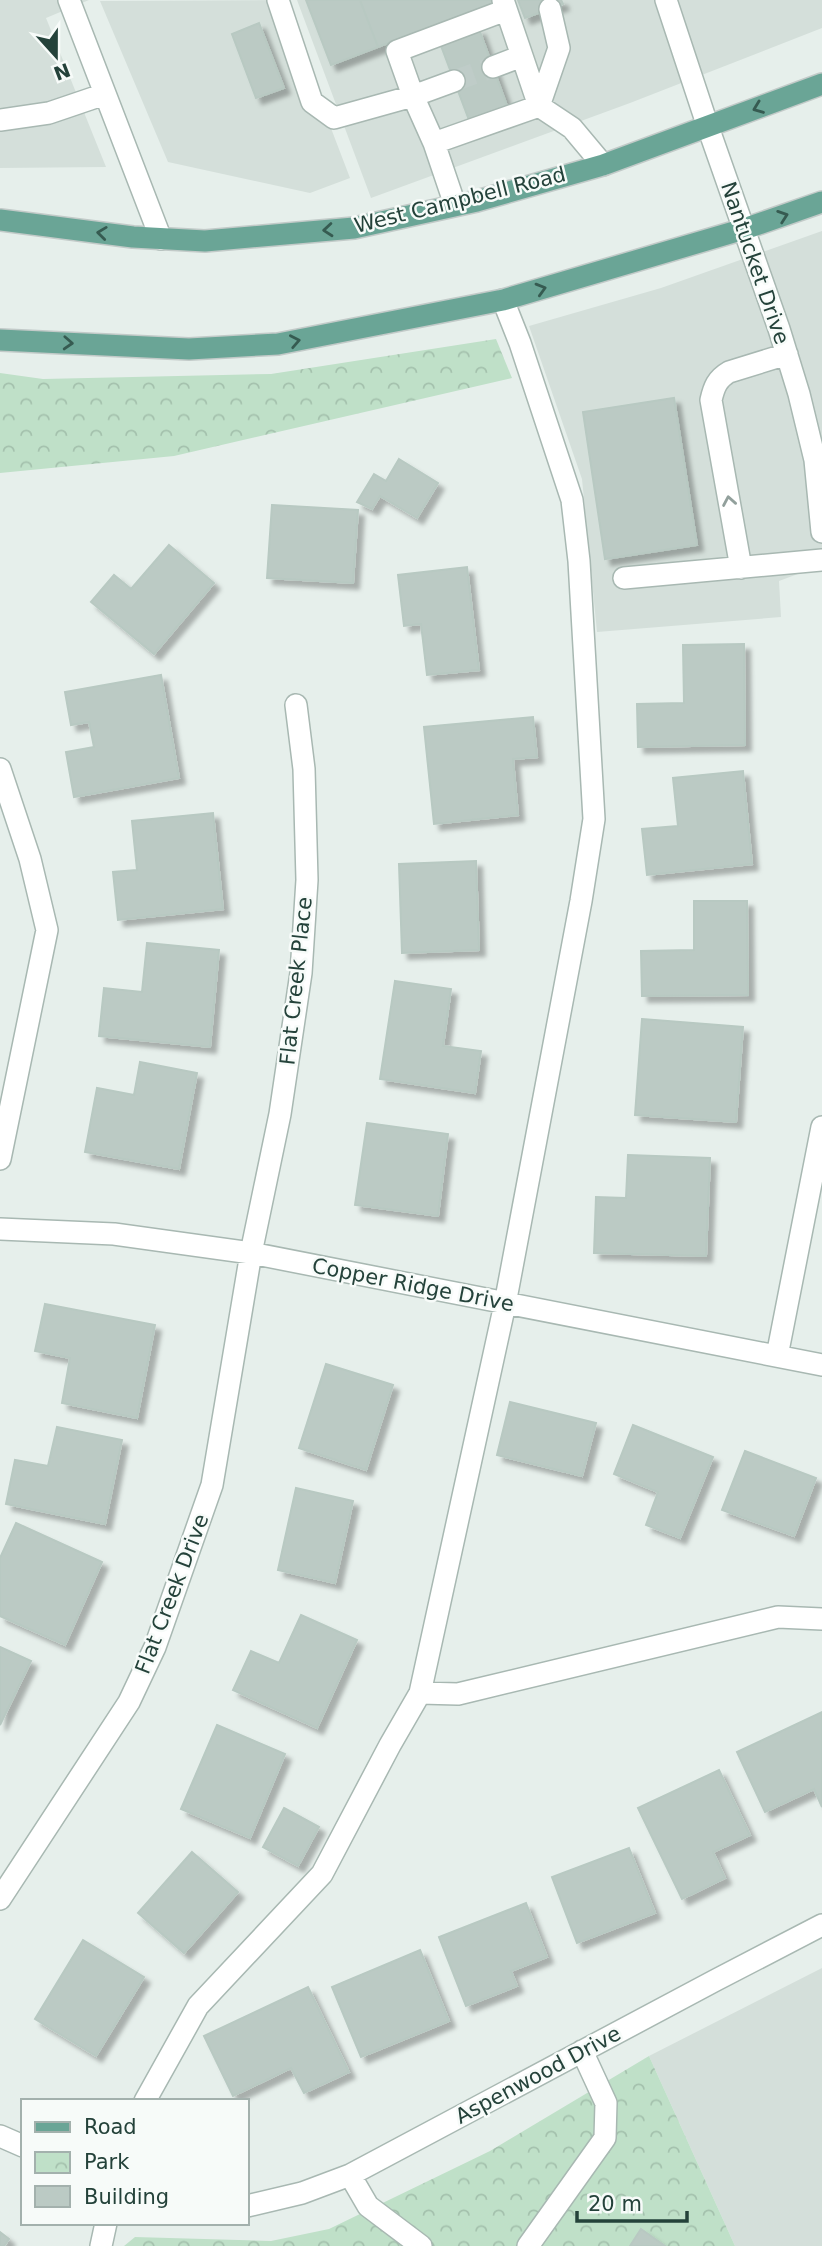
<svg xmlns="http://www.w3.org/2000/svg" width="822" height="2246" viewBox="0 0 822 2246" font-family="'DejaVu Sans',sans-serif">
  <defs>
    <pattern id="park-crowns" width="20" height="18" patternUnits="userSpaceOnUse" patternTransform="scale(1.75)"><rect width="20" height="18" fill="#bfe0c8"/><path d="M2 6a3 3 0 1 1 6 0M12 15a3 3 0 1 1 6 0" fill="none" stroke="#a4c1ad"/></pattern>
    <filter id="shadow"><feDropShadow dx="6" dy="6" stdDeviation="2" flood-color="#0004"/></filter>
  </defs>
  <rect width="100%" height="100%" fill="#e6efeb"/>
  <path fill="#d4dfda" d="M0,0H89L46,18L106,167L0,168Z
    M282,0L350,178L310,193L168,162L100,1Z
    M297,0H822V28L630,103L371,198Z
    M822,231V565L779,581L781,617L597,632L582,479L529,326L661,288Z
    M822,1968V2246H735L649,2056Z"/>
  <path fill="url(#park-crowns)" d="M496,339L512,378L174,456L0,473V373L43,379L271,374Z
    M649,2056L735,2246H124L135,2237L271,2241L329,2229L490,2151Z"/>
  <path fill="#bbcac4" stroke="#b8c9c2" stroke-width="2" filter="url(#shadow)" d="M306,0H360L378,47L331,65Z
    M360,0H493L494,3L378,47Z
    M518,0H561L563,4L525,18Z
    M259,23L284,88L256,98L232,34Z
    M479,29L507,106L469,120L440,43Z
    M674,398L697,545L605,559L583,412Z
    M399,459L438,483L417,518L380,496L372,509L357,502L374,474L386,481Z
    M272,505L358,510L353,583L267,578Z
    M169,545L214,583L154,654L91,602L114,575L131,589Z
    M467,567L479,670L427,675L421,624L404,626L398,575Z
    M744,644L745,745L638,747L637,704L684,703L683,645Z
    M161,675L179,778L74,797L66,752L94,747L89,722L71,725L65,692Z
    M533,717L537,757L513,759L518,815L434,824L424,727Z
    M743,771L752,864L647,875L642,829L678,826L673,778Z
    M213,813L223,909L118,920L113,872L137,870L132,821Z
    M476,861L479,950L402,953L399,864Z
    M694,901H747L748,995L642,996L641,951L694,950Z
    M147,943L219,950L210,1047L99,1036L104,988L142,992Z
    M395,981L451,989L443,1046L481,1051L475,1093L380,1079Z
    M642,1019L743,1027L736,1122L635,1115Z
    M140,1062L197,1073L179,1169L85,1152L97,1088L134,1095Z
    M367,1123L448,1134L438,1216L355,1205Z
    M628,1155L710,1158L706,1256L594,1253L596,1197L626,1198Z
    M45,1304L155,1325L137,1418L62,1403L70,1358L35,1351Z
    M326,1364L393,1385L366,1470L299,1448Z
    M510,1402L596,1423L582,1476L497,1455Z
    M633,1425L713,1457L680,1538L646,1525L658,1492L614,1474Z
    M57,1427L122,1440L105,1524L6,1504L15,1460L48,1466Z
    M745,1451L816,1478L794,1536L722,1510Z
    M296,1488L353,1501L335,1583L278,1570Z
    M16,1523L102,1562L65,1645L0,1616V1558Z
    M301,1615L357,1640L317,1728L233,1690L251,1651L279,1663Z
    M0,1647L31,1661L0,1725Z
    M822,1712V1807L814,1789L765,1812L737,1752Z
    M217,1725L285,1754L250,1838L181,1809Z
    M719,1770L750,1835L713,1852L725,1878L682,1899L638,1808Z
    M284,1808L319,1827L298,1866L263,1847Z
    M629,1848L655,1913L577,1943L552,1877Z
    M192,1852L238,1892L184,1953L138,1913Z
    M526,1903L547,1957L511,1971L517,1986L466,2006L439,1937Z
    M83,1940L144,1977L96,2056L35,2019Z
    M420,1950L449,2021L361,2057L332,1987Z
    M308,1987L349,2072L304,2093L291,2068L233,2096L204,2036Z
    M641,2229L665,2246H630Z
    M0,2232L9,2239L4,2246H0Z"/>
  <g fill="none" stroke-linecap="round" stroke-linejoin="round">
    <path stroke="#bfccc8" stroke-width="21" stroke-dasharray="21 10" stroke-linecap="butt" d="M454,81L493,67"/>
    <g stroke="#a8b8b2" stroke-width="24">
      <path id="minor" d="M69,0L161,239
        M278,0L312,102L334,118L413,96L434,143
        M666,0L708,127L779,329L799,394L815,460L822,532
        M550,9L559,48L539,106L572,128L603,165
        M493,67L522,56
        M454,81L413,96L397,51L506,10
        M0,120L49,113L105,94
        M455,205L434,143L539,106L503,0
        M741,568L711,400C714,387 717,379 729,372L787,354
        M624,578L822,560
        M0,769L30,859L47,930L0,1159
        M0,1229L114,1234L251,1253L822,1365
        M777,1356L822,1127
        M420,1693L458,1694L778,1617L822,1619
        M0,1899L129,1702L155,1647L212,1485L251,1253L280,1114L301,973L307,880L304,769L296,705
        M145,2101L198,2006L322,1874L390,1745L420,1693L505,1304L581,901L594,819L579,561L572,500L520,343L503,300
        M0,2136L23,2146
        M350,2175L368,2206L421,2246
        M247,2206L302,2193L350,2175L716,1980L822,1925
        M101,2246L106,2223
        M528,2246L605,2138L606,2103L582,2051"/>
    </g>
    <g stroke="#c2cac8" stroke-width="24">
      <path id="major" d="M0,220L133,237L205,241L354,228L477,201L603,165L822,84
        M0,340L189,349L278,344L503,300L744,229L822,202"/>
    </g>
    <use href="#minor" stroke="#fff" stroke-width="21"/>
    <use href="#major" stroke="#6aa596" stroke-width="21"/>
  </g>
  <defs><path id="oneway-chevron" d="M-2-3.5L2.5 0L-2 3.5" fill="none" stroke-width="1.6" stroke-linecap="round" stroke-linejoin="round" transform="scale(1.75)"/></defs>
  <g stroke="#365b51">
    <use href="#oneway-chevron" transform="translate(758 108) rotate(159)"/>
    <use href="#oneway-chevron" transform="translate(783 216) rotate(-19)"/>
    <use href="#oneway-chevron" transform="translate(328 230) rotate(175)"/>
    <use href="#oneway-chevron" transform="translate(102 233) rotate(-173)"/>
    <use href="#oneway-chevron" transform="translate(541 289) rotate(-16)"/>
    <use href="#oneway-chevron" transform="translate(295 341) rotate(-11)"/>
    <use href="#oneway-chevron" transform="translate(68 343) rotate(3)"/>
  </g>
  <use stroke="#92a09c" href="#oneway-chevron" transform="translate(729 501) rotate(-100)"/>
  <g text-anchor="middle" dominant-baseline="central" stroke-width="5" stroke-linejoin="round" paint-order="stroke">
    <g font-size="21" fill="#24423a" stroke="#f7fbf9">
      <text transform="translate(460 200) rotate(-14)">West Campbell Road</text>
      <text transform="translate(755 263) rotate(71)">Nantucket Drive</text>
      <text transform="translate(296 981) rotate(-84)">Flat Creek Place</text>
      <text transform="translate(413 1285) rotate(11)">Copper Ridge Drive</text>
      <text transform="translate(172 1594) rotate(-69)">Flat Creek Drive</text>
      <text transform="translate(538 2075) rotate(-28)">Aspenwood Drive</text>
    </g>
  </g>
  <rect x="21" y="2099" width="228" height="126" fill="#f7fbf9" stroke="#a3b1ad" stroke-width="2"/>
  <rect x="35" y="2122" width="35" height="10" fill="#6aa596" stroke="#a3b1ad" stroke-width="2"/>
  <text x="84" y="2134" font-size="21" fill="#24423a">Road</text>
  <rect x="35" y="2152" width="35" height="21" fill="url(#park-crowns)" stroke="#a3b1ad" stroke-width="2"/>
  <text x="84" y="2169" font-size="21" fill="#24423a">Park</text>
  <rect x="35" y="2186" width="35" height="21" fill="#bbcac4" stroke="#a3b1ad" stroke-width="2"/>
  <text x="84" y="2204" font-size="21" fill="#24423a">Building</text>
  <g transform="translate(56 56) rotate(159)" stroke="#f7fbf9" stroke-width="5" paint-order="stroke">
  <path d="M0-5L12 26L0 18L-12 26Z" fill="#24423a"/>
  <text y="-10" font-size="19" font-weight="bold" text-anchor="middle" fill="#24423a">N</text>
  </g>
  <path d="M577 2211v10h110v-10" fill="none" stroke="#24423a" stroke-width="3.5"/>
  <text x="588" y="2211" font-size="21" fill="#24423a" stroke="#f7fbf9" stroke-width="5" paint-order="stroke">20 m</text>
</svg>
